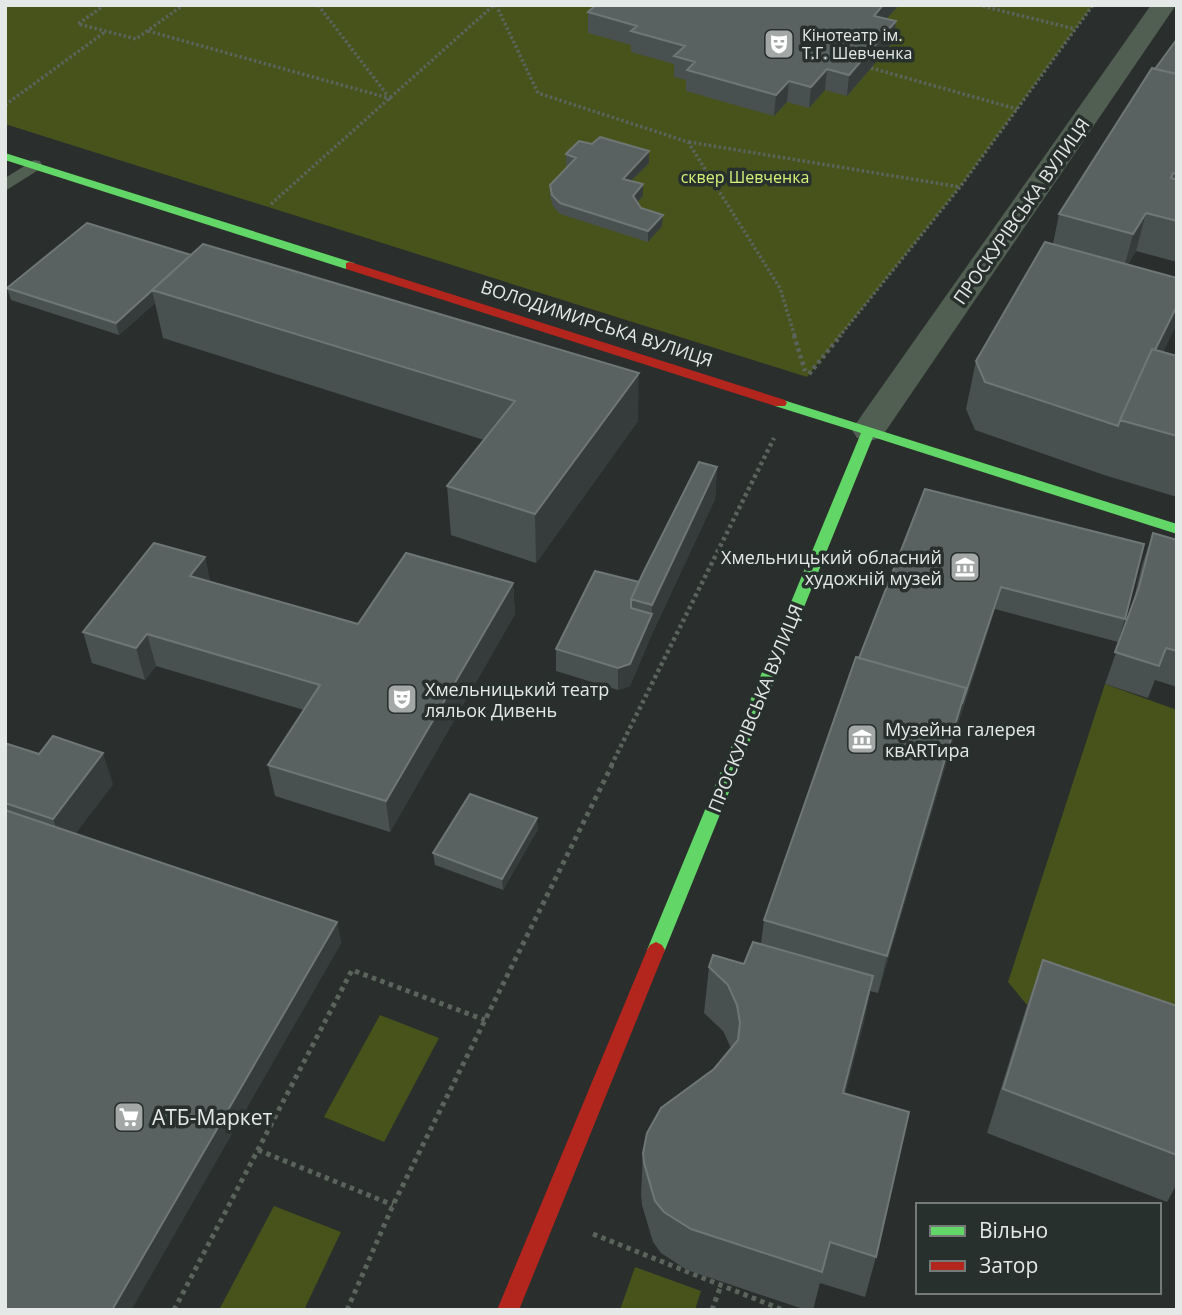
<svg xmlns="http://www.w3.org/2000/svg" width="1182" height="1315" viewBox="0 0 1182 1315" font-family="'Open Sans',sans-serif">
  <rect width="100%" height="100%" fill="#2a2e2c"/>
  <path fill="#47531b" d="M5,5H1093L960,187L807,377L5,124Z
    M1105,684L1177,710V1059L1027,1005L1008,982Z
    M380,1015L439,1038L384,1142L324,1117Z
    M274,1206L341,1232L304,1310H219Z
    M635,1267L701,1291L695,1310H620Z"/>
  <g fill="none" stroke-linecap="round" stroke-linejoin="round">
    <path stroke="#5b645c" stroke-width="3.5" stroke-dasharray="2.5 2.5" stroke-linecap="butt" d="M105,5L78,24L136,39L183,5
      M318,5L388,96
      M496,5L538,93L688,142L780,288L795,337
      M978,5L1075,29
      M148,31L392,99
      M871,68L1017,109
      M5,105L105,32
      M689,142L960,187
      M271,204L494,5
      M839,337L960,187L1093,5"/>
    <path stroke="#5b645c" stroke-width="4.5" stroke-dasharray="3.5 3.5" stroke-linecap="butt" d="M794,335L805,371
      M809,374L841,335
      M611,766L774,438"/>
    <path stroke="#5b645c" stroke-width="5" stroke-dasharray="4.5 4.5" stroke-linecap="butt" d="M258,1150L393,1205
      M593,1234L783,1310
      M174,1310L352,970L485,1020
      M347,1310L393,1205L612,765
      M712,1310L721,1285"/>
    <path fill="#515e52" fill-rule="evenodd" d="M34,160L40,161L42,165L40,169L5,191V178Z"/>
    <path fill="#515e52" fill-rule="evenodd" d="M1151,5H1176L881,438L869,441L857,438L852,430L857,422Z"/>
    <path fill="#63d668" fill-rule="evenodd" d="M5,153L354,263L356,266L354,269H346L5,160Z
      M780,399L1177,524V534L873,437L665,950L662,955L656,958L650,955L647,950L861,433L775,406L773,403L775,400Z"/>
    <path fill="#b3261e" fill-rule="evenodd" d="M350,262L785,400L787,403L785,406H775L346,269V263Z
      M656,942L662,945L665,950L519,1310H497L647,950L650,945Z"/>
  </g>
  <path fill="#485150" d="M596,5H899L886,19L893,42L847,96L825,90L809,108L787,102L774,116L686,91V80L674,77V64L631,52V45L588,33V12Z
    M1177,39V262L1136,251L1128,264L1177,278V322L1174,329L1163,352L1177,356V497L1104,475L975,430L966,409L976,361L1053,244L1059,214L1155,69Z
    M566,154L649,163L631,181L643,184V196L637,202L641,208L662,226L648,242L560,214L553,206L550,196V185L568,166L566,165Z
    M87,223L638,421L536,563L451,535L447,486L484,440L163,338L155,303L119,335L11,300L7,288Z
    M717,467L715,499L651,636L630,686L618,690L556,671V649L639,582Z
    M925,489L1125,619L1118,642L995,609L957,727L878,993L870,991L864,1022L845,1093L876,1257L865,1297L820,1283L813,1310H806L687,1270L661,1253L653,1242L642,1205L641,1195L643,1153L731,1048L723,1031L704,1013L709,967L744,964L761,944L764,920L859,658Z
    M1153,533L1177,540V687L1155,680L1148,698L1105,684L1132,607L1142,565Z
    M205,557L210,582L358,624L513,583L515,614L390,832L275,796L268,765L304,710L156,666L145,680L92,663L83,632Z
    M5,743L113,784L75,834L337,922L341,943L131,1310H5Z
    M538,829L503,890L435,865L433,853Z
    M1043,960L1177,1006V1184L1167,1202L987,1133L1027,1005Z"/>
  <path fill="#353c3b" d="M883,5H899L871,36L874,16Z
    M896,21L893,42L847,96L849,75Z
    M827,69L825,90L809,108L811,87Z
    M789,81L787,102L774,116L776,95Z
    M649,151V163L622,190L623,179Z
    M643,184V196L632,207L633,196Z
    M1146,213L1136,251L1123,272L1133,234Z
    M663,215L662,226L648,242V231Z
    M152,291L155,303L119,335L116,323Z
    M1177,306V322L1174,329L1130,423L1121,420Z
    M639,373L638,421L536,563L535,514Z
    M717,467L715,499L651,636L652,605Z
    M205,557L212,589L190,576Z
    M513,583L515,614L390,832L386,801Z
    M1001,587L995,609L957,727L878,993L887,956L966,688Z
    M652,614L651,636L630,686L618,690V668Z
    M147,634L156,666L145,680L136,648Z
    M103,753L113,784L64,849L53,819Z
    M537,818L538,829L503,890L502,879Z
    M337,922L341,943L131,1310H112Z
    M873,976L864,1022L834,1136L843,1093Z"/>
  <path fill="#596261" stroke="#6e7776" stroke-width="2" d="M596,5H883L874,16L896,21L849,75L827,69L811,87L789,81L776,95L687,70L695,62L674,56L685,46L631,31L637,26L588,12Z
    M1177,39V74L1155,69Z
    M1152,68L1177,74V174L1173,173L1171,178L1177,180V221L1146,213L1133,234L1059,214Z
    M600,137L649,151L623,179L643,184L633,196L641,208L663,215L648,231L560,203L552,195L550,185L576,158L566,154L579,141L592,144Z
    M87,223L191,255L116,323L7,288Z
    M1045,242L1177,278V306L1155,350L1152,349L1120,420L1118,426L985,382L976,361Z
    M203,244L639,373L535,514L447,486L515,401L152,290Z
    M1152,349L1177,356V436L1120,420Z
    M699,462L717,467L652,605L631,599L643,573Z
    M925,489L1144,544L1125,619L1001,587L962,704L966,688L859,658Z
    M1153,533L1177,540V651L1166,648L1159,666L1115,652L1139,587Z
    M154,543L205,557L190,576L358,624L406,553L513,583L386,801L268,765L320,685L147,634L136,648L83,632Z
    M595,571L639,582L631,599V608L652,614L630,664L618,668L556,649Z
    M856,657L966,688L887,956L764,920Z
    M53,736L103,753L53,819L5,803V743L39,754Z
    M470,794L537,818L502,879L433,853Z
    M5,810L337,922L112,1310H5Z
    M753,942L873,976L843,1093L909,1112L876,1257L830,1242L822,1272L691,1229L664,1212L655,1201L644,1163L643,1153L647,1133L661,1108L714,1069L738,1040L740,1023L737,1005L728,985L709,967L713,955L744,964Z
    M1043,960L1177,1006V1155L1003,1089Z"/>
  <defs>
    <g id="theatre-square" transform="scale(1.575)"><rect x="-9" y="-9" width="18" height="18" rx="4" fill="#a3a8a6" stroke="#28302d"/><path d="M-5-5.5Q0-4 5-5.5V0Q5 5 0 6Q-5 5-5 0ZM-3.3-2.5H-1v1.5H-3.3ZM1-2.5H3.3v1.5H1ZM-2.8 1Q0 5.5 2.8 1Z" fill="#fff"/></g>
    <g id="museum-square" transform="scale(1.575)"><rect x="-9" y="-9" width="18" height="18" rx="4" fill="#a3a8a6" stroke="#28302d"/><path d="M0-6L6-3V-2H-6V-3ZM-5-1h2V3h-2ZM-1-1h2V3h-2ZM3-1h2V3H3ZM-6 4H6V6H-6Z" fill="#fff"/></g>
    <g id="supermarket-square" transform="scale(1.575)"><rect x="-9" y="-9" width="18" height="18" rx="4" fill="#a3a8a6" stroke="#28302d"/><path d="M-6-5.5h2.5l.6 2H6L4.5 2H-2.5L-4.4-4H-6ZM-1.5 3.2a1.3 1.3 0 1 0 .1 0ZM3 3.2a1.3 1.3 0 1 0 .1 0Z" fill="#fff"/></g>
  </defs>
  <g fill-rule="evenodd">
    <use href="#theatre-square" x="779" y="44"/>
    <use href="#museum-square" x="965" y="567"/>
    <use href="#theatre-square" x="402" y="699"/>
    <use href="#museum-square" x="862" y="739"/>
    <use href="#supermarket-square" x="129" y="1117"/>
  </g>
  <g text-anchor="middle" dominant-baseline="central" stroke-width="7" stroke-linejoin="round" paint-order="stroke">
    <g font-size="16" fill="#e4e9e7" stroke="#28302d" text-anchor="start">
      <text x="802" y="35">Кінотеатр ім.<tspan x="802" dy="18">Т.Г. Шевченка</tspan></text>
    </g>
    <g font-size="16" fill="#d4f378" stroke="#28302d">
      <text x="745" y="177">сквер Шевченка</text>
    </g>
    <g font-size="18" fill="#e4e9e7" stroke="#28302d">
      <text transform="translate(1021 211) rotate(-55)">ПРОСКУРІВСЬКА ВУЛИЦЯ</text>
      <text transform="translate(597 323) rotate(18)">ВОЛОДИМИРСЬКА ВУЛИЦЯ</text>
      <text transform="translate(755 708) rotate(-68)">ПРОСКУРІВСЬКА ВУЛИЦЯ</text>
    </g>
    <g font-size="18" fill="#e4e9e7" stroke="#28302d" text-anchor="start">
      <text x="942" y="557" text-anchor="end">Хмельницький обласний<tspan x="942" dy="21">художній музей</tspan></text>
      <text x="425" y="689">Хмельницький театр<tspan x="425" dy="21">ляльок Дивень</tspan></text>
      <text x="885" y="729">Музейна галерея<tspan x="885" dy="21">квARTира</tspan></text>
    </g>
    <g font-size="21" fill="#e4e9e7" stroke="#28302d" text-anchor="start">
      <text x="152" y="1117">АТБ-Маркет</text>
    </g>
  </g>
  <rect width="1182" height="1315" fill="none" stroke="#e4e9e7" stroke-width="14"/>
  <rect x="916" y="1203" width="245" height="91" fill="#28302d" stroke="#737a77" stroke-width="2"/>
  <rect x="930" y="1226" width="35" height="10" fill="#63d668" stroke="#737a77" stroke-width="2"/>
  <text x="979" y="1238" font-size="21" fill="#e4e9e7">Вільно</text>
  <rect x="930" y="1261" width="35" height="10" fill="#b3261e" stroke="#737a77" stroke-width="2"/>
  <text x="979" y="1273" font-size="21" fill="#e4e9e7">Затор</text>
</svg>
